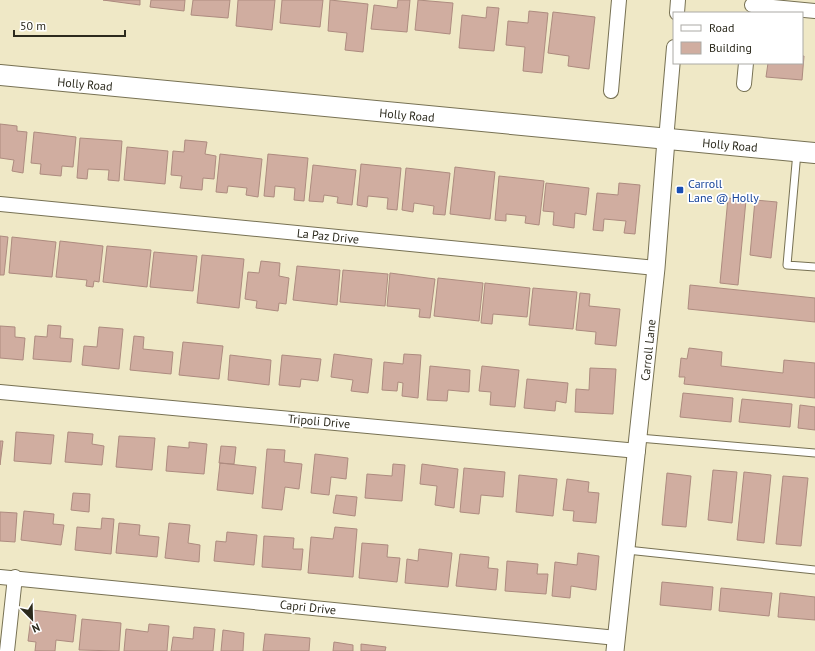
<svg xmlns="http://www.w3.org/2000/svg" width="815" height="651" viewBox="0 0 815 651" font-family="'PT Sans',sans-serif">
  <rect width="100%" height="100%" fill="#efe8c6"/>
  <path fill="#d0ada0" stroke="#ad8b7f" d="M103,0H140V5Z
    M151,0H185L184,11L150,7Z
    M193,0H230L228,18L191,15Z
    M238,0H275L272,30L236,26Z
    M282,0H323L320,27L280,23Z
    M330,0L368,4L363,52L345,50L347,33L328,31Z
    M398,0H410L407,32L371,29L374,5L397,8Z
    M418,0L453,3L450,34L415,30Z
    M487,7L499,8L494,51L459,48L462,15L486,18Z
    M529,11L548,13L542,73L523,71L525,47L506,45L508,21L528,23Z
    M553,12L595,17L589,69L568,66L569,56L548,53Z
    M802,56H804L802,80L766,77L768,63H802Z
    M0,124L17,126V131L27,132L23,173L12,171L14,160L0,158Z
    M34,132L76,137L73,167L62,166L61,176L40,174L41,164L31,163Z
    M80,138L122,141L119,181L108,180L109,170L88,169L87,179L77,178Z
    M185,140L207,142L205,154L216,156L214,179L203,178L202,190L180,188L182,176L171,175L173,151L184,152Z
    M127,147L168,151L165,184L124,180Z
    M220,154L262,159L258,197L246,195L247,188L228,186L227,193L216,192Z
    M268,154L308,158L304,201L294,200L295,188L275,186L274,197L264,196Z
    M361,164L401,168L397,210L387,209L388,198L368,196L367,207L357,205Z
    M313,165L356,170L352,205L337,203L338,197L324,195L323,202L309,201Z
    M455,167L495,172L490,219L450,214Z
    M406,168L450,173L445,215L433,214L434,206L414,203L413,212L402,210Z
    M499,176L544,181L539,225L525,223L526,216L506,214V221L495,220Z
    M546,183L589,188L586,215L575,213L574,228L553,225L554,212L543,211Z
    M619,183L640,185L635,234L624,233L626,221L604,219L603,231L593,230L597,193L618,195Z
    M728,198L746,200L738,285L720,283Z
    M755,200L777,202L771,258L750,255Z
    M0,236L8,237L4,275H0Z
    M12,237L56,242L52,277L9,273Z
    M60,241L103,246L99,282L94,281L93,287L86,286L87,280L56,277Z
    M107,246L151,250L147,287L103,282Z
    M154,252L197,256L193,291L150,287Z
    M202,255L244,259L239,308L197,303Z
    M261,261L280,263L279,276L289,278L286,304L279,303L278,311L256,308L257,301L245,299L248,272L259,273Z
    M297,266L340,270L337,305L293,300Z
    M343,270L388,274L385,306L340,302Z
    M390,273L435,279L430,318L419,317L420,309L387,306Z
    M438,278L483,283L479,321L434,316Z
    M485,283L530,288L527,317L493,314L492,324L481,323Z
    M690,285L815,298V322L688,309Z
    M533,288L577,292L573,329L529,325Z
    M580,293L590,294L589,306L620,309L616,346L595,344L596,332L576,330Z
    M48,325L61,326L60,338L73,339L71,362L33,359L35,336L47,337Z
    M0,326L15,327V337L25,338L23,360L0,358Z
    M99,327L123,329L119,369L82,365L84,346L97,347Z
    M134,336L144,337L143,349L173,352L171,374L130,370Z
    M183,342L223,346L219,379L179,375Z
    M689,348L722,352L721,366L783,373L784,360L815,363V398L684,384L685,377H679L681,358L687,359Z
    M334,354L372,359L368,393L351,391L353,380L331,377Z
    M404,354L421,355L418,398L402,396L403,383L398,382L397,391L382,390L384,362L403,364Z
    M230,355L271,360L269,385L228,380Z
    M282,355L321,359L318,381L301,379L300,387L279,385Z
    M430,366L470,370L469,392L448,390L447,401L427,400Z
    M482,366L519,370L515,407L490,405L491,392L479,391Z
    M590,368L616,369L613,414L575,412L576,389L589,390Z
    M527,379L568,383L566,403L556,401L555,411L524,408Z
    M683,393L733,398L731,422L680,417Z
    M742,399L792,404L790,427L739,422Z
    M800,405L815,407V430L798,428Z
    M16,432L54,435L51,464L14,461Z
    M68,432L93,434L92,444L104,446L102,465L65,462Z
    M119,436L155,438L152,470L116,467Z
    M0,441H3L0,465Z
    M189,442L207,444L204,474L166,471L168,446L189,448Z
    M221,446L236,447L234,464L219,463Z
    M267,449L285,450L284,462L302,464L299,489L285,487L282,510L262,508Z
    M315,454L348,458L346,479L331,477L329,495L311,493Z
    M220,463L256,467L253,494L217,490Z
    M393,464L405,465L402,501L365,498L367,474L392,476Z
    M422,464L458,469L454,508L435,505L437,486L420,484Z
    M464,468L505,472L503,497L481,495L479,514L460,512Z
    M713,470L737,472L732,523L708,520Z
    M744,472L771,475L764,543L737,540Z
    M667,473L691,476L686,527L662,525Z
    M519,475L557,479L553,516L516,512Z
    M783,476L808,478L801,546L776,544Z
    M567,479L589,482L588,492L599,493L596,523L573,521L574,511L563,510Z
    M73,493L90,494L89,512L71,510Z
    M336,495L357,497L355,516L333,513Z
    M24,511L54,514L53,524L64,525L61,545L21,540Z
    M0,512L17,513L15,542L0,541Z
    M102,518L114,519L111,554L75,550L77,527L101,529Z
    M119,523L140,525L139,535L159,537L157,557L116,553Z
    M169,523L190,525L188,543L200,545L199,562L165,558Z
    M335,527L357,529L353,577L308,573L311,537L333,539Z
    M227,532L257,535L254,565L214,561L216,541L226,542Z
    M264,536L294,538L293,549H303L301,570L262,567Z
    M362,543L388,545L387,557L400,558L397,582L359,578Z
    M419,549L452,553L448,587L405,583L407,559L418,561Z
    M578,553L599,556L596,590L571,586L570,598L552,596L555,562L577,565Z
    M460,554L489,557L488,568L498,569L496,590L456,586Z
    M507,561L538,564L537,574H548L546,594L505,591Z
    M662,582L713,587L711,610L660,605Z
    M721,588L772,593L769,616L719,611Z
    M780,593L815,597V620L778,617Z
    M32,610L76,615L73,642L56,640L55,651H35L36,642L28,641Z
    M82,619L121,623L119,651L79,650Z
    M149,624L169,626L167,651H124L126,629L148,632Z
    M194,627L215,629L213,651H171L173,637L193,639Z
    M223,630L244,633L243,651H221Z
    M265,634L310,638L309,651H263Z
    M334,642L353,645V651H333Z
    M361,644L386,647L385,651H361Z"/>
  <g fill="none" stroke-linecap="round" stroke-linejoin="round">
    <g stroke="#777153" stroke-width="9">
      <path id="service" d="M797,152L787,265L815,267
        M639,438L815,453
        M627,550L815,570"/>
    </g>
    <g stroke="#777153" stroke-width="16">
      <path id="minor" d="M752,5L815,11
        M677,13L678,0
        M744,84L746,63
        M611,91L619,0
        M666,140L674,47
        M0,204L656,268
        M0,392L638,451
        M0,577L617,638
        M7,651L15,577"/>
    </g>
    <g stroke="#777153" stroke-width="19">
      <path id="tertiary" d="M615,651L656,268L666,140"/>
    </g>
    <g stroke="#777153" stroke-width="22">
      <path id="secondary" d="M0,75L815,153"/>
    </g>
    <use href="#service" stroke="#fff" stroke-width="7"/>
    <use href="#minor" stroke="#fff" stroke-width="14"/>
    <use href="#tertiary" stroke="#fff" stroke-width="17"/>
    <use href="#secondary" stroke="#fff" stroke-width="20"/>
  </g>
  <rect fill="#1a4fb4" stroke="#fff" stroke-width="1.5" x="676" y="186" width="8" height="8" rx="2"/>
  <g text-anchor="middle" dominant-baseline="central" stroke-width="3.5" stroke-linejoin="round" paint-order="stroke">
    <g font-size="12" fill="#2c2a1d" stroke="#fff">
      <text transform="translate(85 84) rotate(5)">Holly Road</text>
      <text transform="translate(407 115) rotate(5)">Holly Road</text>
      <text transform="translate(730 145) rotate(5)">Holly Road</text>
      <text transform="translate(328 236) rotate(6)">La Paz Drive</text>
      <text transform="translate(648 350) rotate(-84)">Carroll Lane</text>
      <text transform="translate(319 421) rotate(5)">Tripoli Drive</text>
      <text transform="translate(308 607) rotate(6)">Capri Drive</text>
    </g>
    <g font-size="12" fill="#164399" stroke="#fff" text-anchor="start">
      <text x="688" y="183">Carroll<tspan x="688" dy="14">Lane @ Holly</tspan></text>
    </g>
  </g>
  <rect x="673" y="12" width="130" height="52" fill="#ffffff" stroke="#abaaa5"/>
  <rect x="681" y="25" width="20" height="6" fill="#ffffff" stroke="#abaaa5"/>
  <text x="709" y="32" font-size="12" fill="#2c2a1d">Road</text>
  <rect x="681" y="42" width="20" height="12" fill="#d0ada0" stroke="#abaaa5"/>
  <text x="709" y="52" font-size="12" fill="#2c2a1d">Building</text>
  <g transform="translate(32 619) rotate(157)" stroke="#ffffff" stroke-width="3" paint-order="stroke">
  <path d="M0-3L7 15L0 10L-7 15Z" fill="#2c2a1d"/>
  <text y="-6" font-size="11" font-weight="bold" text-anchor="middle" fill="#2c2a1d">N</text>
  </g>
  <path d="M14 30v6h111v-6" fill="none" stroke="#2c2a1d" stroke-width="2"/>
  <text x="20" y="30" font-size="12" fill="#2c2a1d" stroke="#ffffff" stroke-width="3" paint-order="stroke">50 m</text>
</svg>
